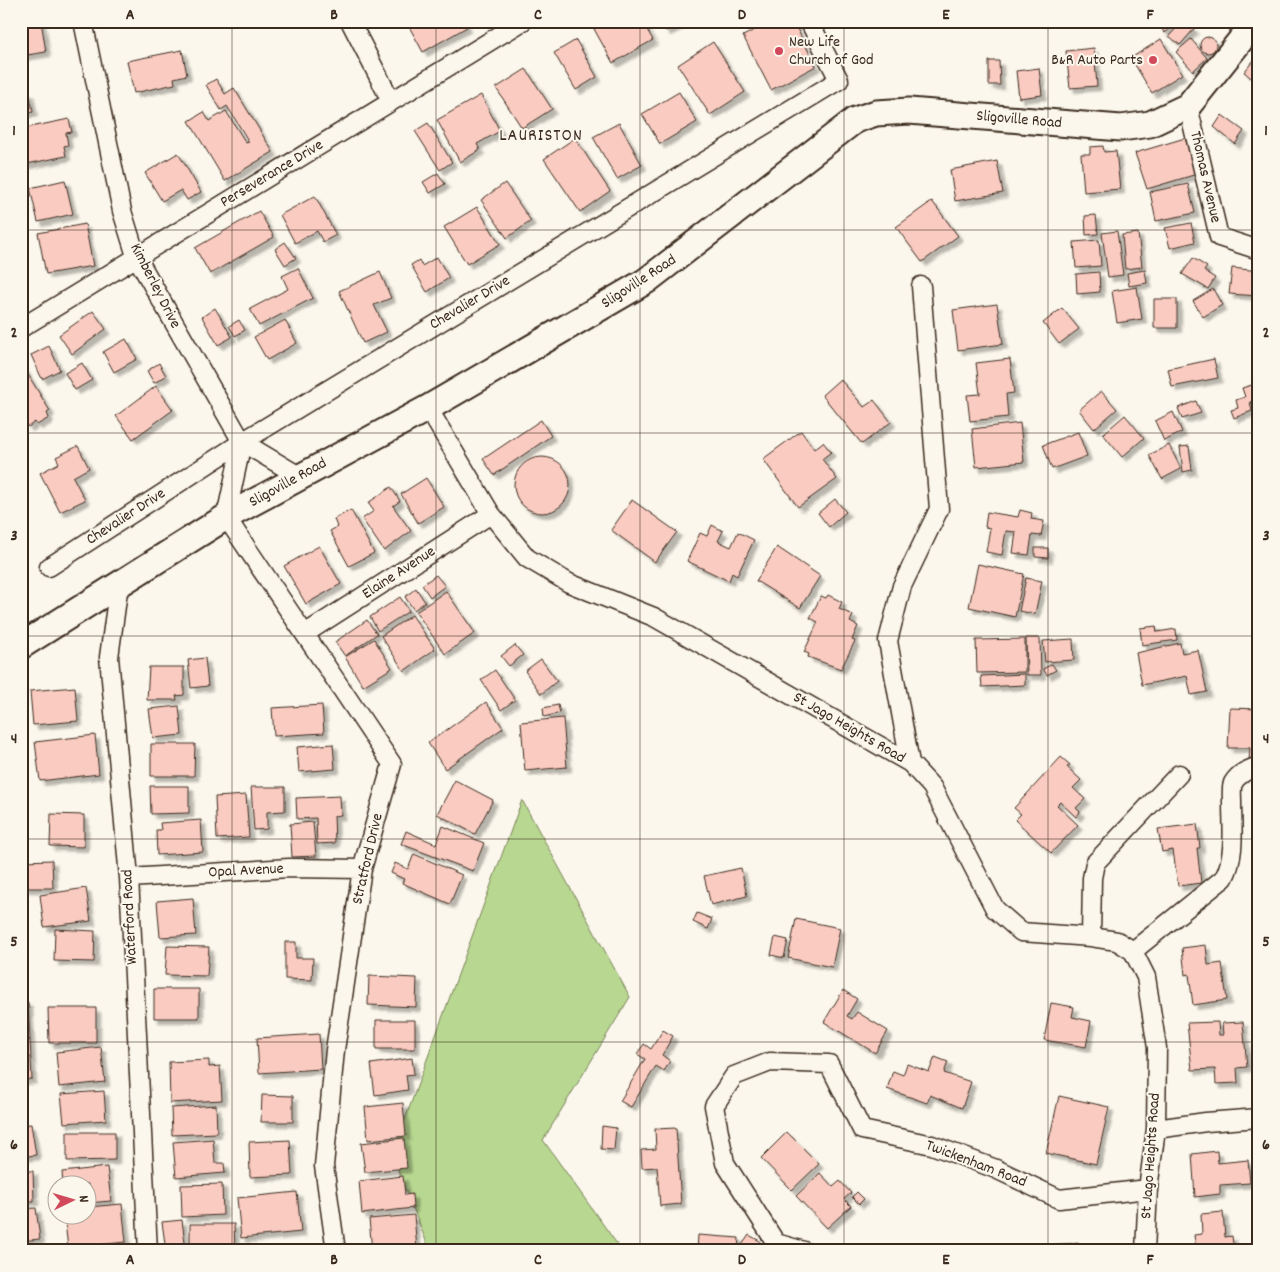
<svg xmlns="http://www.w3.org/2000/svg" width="1280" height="1272" viewBox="0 0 1280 1272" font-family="Dekko,sans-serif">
  <defs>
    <filter id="shadow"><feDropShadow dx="4.5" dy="4.5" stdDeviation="1" flood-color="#0004"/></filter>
  </defs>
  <rect width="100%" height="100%" fill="#fbf7ec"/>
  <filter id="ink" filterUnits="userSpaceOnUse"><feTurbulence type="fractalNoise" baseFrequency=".02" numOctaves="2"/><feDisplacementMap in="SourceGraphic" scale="10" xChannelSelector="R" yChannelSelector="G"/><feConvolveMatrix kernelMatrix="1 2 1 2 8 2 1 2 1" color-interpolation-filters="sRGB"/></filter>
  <g filter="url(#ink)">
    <path fill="#b8d891" stroke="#7a8158" d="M522,800L630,997L543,1140L622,1251H430L392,1155Z"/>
    <path fill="#facbc1" stroke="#3b2a1e" filter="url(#shadow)" d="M41,21L46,52L21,56V24Z
      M406,21H464L467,27L423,52Z
      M607,21H642L653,40L613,63L594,29Z
      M661,21H686L666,31Z
      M772,21H793L816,66L771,90L743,36Z
      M1155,21H1178L1165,33Z
      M1183,21L1194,29L1180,45L1169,36Z
      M1200 45a8 8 0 1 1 16 0a8 8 0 1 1-16 0Z
      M1161,39L1182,74L1152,93L1131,58Z
      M1191,39L1207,58L1193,71L1176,52Z
      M576,40L597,77L576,90L554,53Z
      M713,42L745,92L710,115L678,65Z
      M1094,48L1097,86L1070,88L1066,51Z
      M182,50L187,75L174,78L175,84L134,93L127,61Z
      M1259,54V81L1257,83L1244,72Z
      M989,61H999L1000,85H989Z
      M1039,68L1042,95L1019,98L1016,71Z
      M526,69L552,109L522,128L496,88Z
      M216,79L225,94L234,88L273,152L225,181L189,121L204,112L209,121L226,111L246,143L249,142L227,106L221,110L206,85Z
      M29,92L33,112L21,114V94Z
      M679,92L697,122L660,144L642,114Z
      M481,95L500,131L477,144L480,150L460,162L437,120Z
      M1222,115L1244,131L1235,144L1214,127Z
      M69,119L72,132L66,133L68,145L64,146L66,156L22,165L21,129Z
      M428,123L452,162L440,170L415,131Z
      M619,123L642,165L617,179L593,137Z
      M575,138L610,191L580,212L544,159Z
      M1185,138L1197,174L1147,189L1135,153Z
      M1103,146L1104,152L1116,151L1120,189L1084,192L1081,154H1090V147Z
      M178,153L201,192L187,200L181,190L162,201L145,173Z
      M997,161L1003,193L955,201L950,170Z
      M438,173L445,184L430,193L423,182Z
      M65,180L73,214L38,222L30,188Z
      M505,183L531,221L507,238L481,200Z
      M1188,184L1195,213L1156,221L1150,192Z
      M315,196L336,235L323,242L317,231L295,243L280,215Z
      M932,201L958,236L922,262L896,227Z
      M477,207L500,244L467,264L444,227Z
      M259,211L274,237L210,274L195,248Z
      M1096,215L1098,234L1086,235L1085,216Z
      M1191,223L1195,242L1170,248L1165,228Z
      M85,224L93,266L46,274L38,233Z
      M1117,231L1123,275L1108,277L1102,233Z
      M1138,233L1142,267L1125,269L1122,235Z
      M1099,240L1101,266L1076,268L1074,242Z
      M285,242L296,258L285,265L275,249Z
      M437,257L449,278L427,292L411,265L419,260L422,266Z
      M1193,258L1207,267L1204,271L1215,278L1208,289L1182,274Z
      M298,268L313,298L259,326L250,309L288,289L282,276Z
      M1232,268L1259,271V296L1229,294Z
      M1145,270L1147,283L1129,286L1127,273Z
      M380,272L391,298L374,305L387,332L363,343L339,291Z
      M1099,272L1100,292L1077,294L1076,274Z
      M1137,287L1142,319L1117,323L1112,291Z
      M1213,289L1222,305L1203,317L1193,301Z
      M1154,299H1177V328H1154Z
      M997,304L1003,344L958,350L953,310Z
      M215,308L232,337L218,345L202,317Z
      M1062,308L1079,329L1059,344L1043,323Z
      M93,311L106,329L72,354L59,335Z
      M239,320L245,330L235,336L229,326Z
      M285,320L297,343L267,360L254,337Z
      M126,339L137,359L114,372L103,352Z
      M49,346L60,370L42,379L31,355Z
      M1010,359L1014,393L1006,394L1008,417L970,421L967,395L980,394L976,363Z
      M1214,359L1218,378L1172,387L1168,369Z
      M82,363L92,380L75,390L65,373Z
      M159,363L166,376L154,383L147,371Z
      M24,368L50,411L47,413L49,418L37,425L35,422L28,427L21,416V370Z
      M840,379L864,407L874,400L891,422L862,444L822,395Z
      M1252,385L1256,399L1250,402L1252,411L1234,418L1231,410L1238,408L1236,400L1245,397L1242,388Z
      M156,386L173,410L133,439L116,416Z
      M1101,391L1117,409L1094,429L1079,410Z
      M1259,400V411L1256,412L1252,403Z
      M1196,401L1201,413L1182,419L1178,408Z
      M1173,412L1182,432L1164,441L1155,421Z
      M1125,415L1144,438L1122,457L1103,434Z
      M541,420L551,436L494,475L483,459Z
      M1020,423L1024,462L976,467L972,429Z
      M801,431L814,449L823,442L831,452L822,459L837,479L798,507L763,459Z
      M1078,432L1087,456L1052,469L1043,445Z
      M1169,445L1181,469L1162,479L1149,455Z
      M78,446L89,468L73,477L85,500L60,512L40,473L59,463L56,457Z
      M1189,446L1192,470L1183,472L1180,447Z
      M514 485a28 28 0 1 1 56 0a28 28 0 1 1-56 0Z
      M426,478L444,507L418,523L401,494Z
      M391,487L400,501L393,506L411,531L384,551L362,519L374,511L368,503Z
      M835,499L846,512L829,527L818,513Z
      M632,500L677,532L655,562L611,530Z
      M351,510L374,553L349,566L330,531L337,527L334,519Z
      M1020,510L1032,513L1031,519L1044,521L1041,536L1032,535L1029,555L1013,553L1016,532L1006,531L1002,555L986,552L990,528L985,527L987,512L1018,517Z
      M712,525L723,531L718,541L731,547L738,532L754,540L737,576L732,573L729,581L687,561L700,533L707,536Z
      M319,546L341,584L306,604L284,566Z
      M777,547L820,576L800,608L756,581Z
      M1035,548H1048V558L1035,557Z
      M978,564L1024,574L1015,617L969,607Z
      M436,575L445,586L430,597L422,585Z
      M1026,578L1042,581L1035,614L1019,611Z
      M416,588L425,602L414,610L405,597Z
      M446,591L475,633L445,654L416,612Z
      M828,595L842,602L839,609L853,615L850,622L858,626L852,640L855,641L841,669L808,657L809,654L804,652L818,622L810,618L821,596L826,598Z
      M400,597L409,611L378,631L370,617Z
      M412,615L435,649L404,671L381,636Z
      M367,620L377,634L345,656L335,642Z
      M1156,626L1157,632L1176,629L1177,640L1142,645L1140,628Z
      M1026,638H1040L1041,675H1027Z
      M374,639L392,668L363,686L345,657Z
      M1025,639V672L977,673L976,640Z
      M1073,639L1074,660L1045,662L1043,641Z
      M1180,643L1182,653L1198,650L1207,692L1191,695L1187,676L1142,685L1136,653Z
      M515,645L523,655L509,666L501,656Z
      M205,658L208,686L191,688L188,660Z
      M541,659L557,681L541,694L525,671Z
      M1052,664L1056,670L1047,675L1043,669Z
      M149,667H184V695L176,696L177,700H147Z
      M495,670L515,700L501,710L481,680Z
      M1025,674V685L982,687L981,676Z
      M75,687L78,721L33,725L30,691Z
      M486,702L503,728L445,769L428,743Z
      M322,705L324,733L274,736L272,708Z
      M558,705L560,713L544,717L543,708Z
      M179,706L182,735L153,738L149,709Z
      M1230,708L1259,709V760H1249L1250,748H1228Z
      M563,718L567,767L525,771L521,722Z
      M95,735L99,774L40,781L35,742Z
      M151,744H195L194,776H151Z
      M333,744L335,769L299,772L297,747Z
      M1061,757L1070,765L1067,767L1081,780L1073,788L1085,799L1076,808L1080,812L1076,817L1060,802L1057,805L1078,825L1051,853L1015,820L1021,814L1014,808Z
      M455,780L493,800L475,834L437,814Z
      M1256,784H1259V831L1258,832Z
      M150,786H189V813L151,814Z
      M251,787H285V811L267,812V829L254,830Z
      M246,795L249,837L217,839L215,797Z
      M340,796L341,815L334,816L335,843L317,844L316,818L297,819L296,798Z
      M51,814L84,815V847L50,846Z
      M201,820L203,852L157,855L156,830H161L160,823Z
      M313,822L316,856L292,857L290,824Z
      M1197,824L1200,848H1197L1201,883L1178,886L1173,850L1162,852L1158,829Z
      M443,826L484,843L473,871L401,844L406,831L436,844Z
      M1253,839H1259V888H1255Z
      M414,854L462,875L450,904L402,883L404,879L391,873L395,863L408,869Z
      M52,860L53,888H24L23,861Z
      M741,868L747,896L711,905L704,876Z
      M86,888L91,921L44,927L40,895Z
      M193,898L196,935L160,937L157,901Z
      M697,913L712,919L708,929L693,922Z
      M796,919L840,928L832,967L788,958Z
      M55,929L95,931L94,962L54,961Z
      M775,937L788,940L784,958L771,955Z
      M285,942H296V958H313L312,980L285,979Z
      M1206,945L1208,965L1222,963L1227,1000L1193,1005L1189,974L1185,975L1182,948Z
      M167,946L209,947L207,976L165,975Z
      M369,976L417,978L416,1007L368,1005Z
      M154,989H199V1018H154Z
      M843,990L857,999L847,1016L852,1019L857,1012L888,1031L875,1053L824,1022Z
      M21,1002H28L30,1040H21Z
      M1051,1003L1074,1007L1072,1017L1091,1021L1086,1047L1044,1040Z
      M48,1008H96V1043H49Z
      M376,1020H415V1049H376Z
      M1218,1022L1219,1035H1223L1222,1023L1243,1022L1247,1067L1237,1068L1238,1083L1216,1084L1215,1069L1192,1070L1187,1023Z
      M663,1030L673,1036L662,1055L670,1061L664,1071L656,1066L631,1107L620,1101L645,1059L637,1054L644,1044L651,1049Z
      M319,1034L321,1069L259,1073L257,1038Z
      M21,1040H30L32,1079L21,1080Z
      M101,1047L105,1082L59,1087L56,1052Z
      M935,1057L948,1062L944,1073L971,1082L962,1108L930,1095L927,1103L887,1089L893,1071L903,1075L907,1064L929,1072Z
      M412,1058L414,1074L406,1075L408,1090L375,1095L371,1064Z
      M209,1060V1067L220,1066L222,1100L170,1103L169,1062Z
      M104,1091L106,1120L64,1123L61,1094Z
      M262,1095L293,1096V1122H261Z
      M1059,1096L1109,1107L1096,1164L1046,1153Z
      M403,1103L406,1136L368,1140L365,1107Z
      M216,1105L217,1133L172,1135L171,1108Z
      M31,1124L36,1155L21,1157V1125Z
      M602,1126L616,1128L614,1150L601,1149Z
      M676,1128L681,1204L660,1206L657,1167L642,1168L641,1150L656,1149L655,1129Z
      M67,1132H115V1160L67,1161Z
      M787,1132L819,1164L792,1190L761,1158Z
      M404,1138L407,1168L365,1172L361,1143Z
      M213,1139L215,1163H224L225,1173L176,1177L173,1142Z
      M290,1140L292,1175L250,1177L249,1142Z
      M1217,1151L1218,1163L1248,1160L1250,1183L1220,1185V1194L1195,1197L1192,1154Z
      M107,1167L111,1201L88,1203V1184H63L62,1172Z
      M21,1171H33L34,1201H21Z
      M820,1173L833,1187L840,1181L851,1193L844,1199L851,1206L827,1228L796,1196Z
      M403,1176L405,1195L412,1194L413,1208L362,1214L359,1181Z
      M222,1184L223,1215L182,1217L181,1185Z
      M297,1192L301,1232L241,1238L237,1198Z
      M857,1192L864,1199L859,1204L852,1197Z
      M122,1204L126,1242L68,1248L64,1214H88V1207Z
      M36,1208L40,1239L21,1241V1209Z
      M1223,1212L1225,1237L1232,1236L1234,1251H1185L1204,1249H1196L1194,1235L1202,1234L1201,1214Z
      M414,1215L417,1249L372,1251L369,1219Z
      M182,1220L186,1251H166L162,1222Z
      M190,1224H234L235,1251H190Z
      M698,1235L739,1238L738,1251H697Z
      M749,1235L760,1241L754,1251L742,1245Z
      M763,1243L775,1251H759Z
      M1078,1243V1251H1042V1245Z"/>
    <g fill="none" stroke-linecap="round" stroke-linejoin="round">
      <g stroke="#3b2a1e" stroke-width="21">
        <path id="street" d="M83,21L122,211L136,256L242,442L299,476
          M350,21L391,101
          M1188,106L1219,237L1259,250
          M21,328L523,21
          M428,408L491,514L527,558L569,583L654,617L910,763L932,787L995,909L1021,932L1091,937L1117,941L1133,951L1146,977L1157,1048L1156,1129L1148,1189L1145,1251
          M242,442L226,517L392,764L362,869L335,1050L324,1166L336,1251
          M49,567L242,442L839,80L809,21
          M119,584L109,657L129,878L148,1251
          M306,633L491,514
          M910,763L888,641L902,586L939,509L921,286
          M129,878L289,868L362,869
          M1091,937L1092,878L1095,863L1179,774
          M1133,951L1224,878C1236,856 1232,827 1232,802C1232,796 1231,788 1233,783C1239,773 1249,769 1259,766
          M1156,1129L1206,1122L1259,1118
          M804,1251L776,1243L725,1163L714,1106L734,1076L770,1062L829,1064L862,1130L932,1145L996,1169L1059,1199L1148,1189"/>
      </g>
      <g stroke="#3b2a1e" stroke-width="29">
        <path id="secondary" d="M21,646L226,517L428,408L646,281L855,120L876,113L909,111L1121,128L1150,124L1188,106L1256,21"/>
      </g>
      <use href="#street" stroke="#fbf7ec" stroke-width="18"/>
      <use href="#secondary" stroke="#fbf7ec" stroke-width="25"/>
    </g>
  </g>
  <path fill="none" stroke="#3b2a1e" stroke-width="1" stroke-opacity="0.55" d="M232,21V1251M436,21V1251M640,21V1251M844,21V1251M1048,21V1251M21,230H1259M21,433H1259M21,636H1259M21,839H1259M21,1042H1259"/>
  <g fill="#d1495b" stroke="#fbf7ec" stroke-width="2">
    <circle cx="779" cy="51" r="5"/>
    <circle cx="1153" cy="60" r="5"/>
  </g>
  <g text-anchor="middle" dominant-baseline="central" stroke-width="4" stroke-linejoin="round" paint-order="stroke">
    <g font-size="16" fill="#3b2a1e" stroke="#fbf7ec" text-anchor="start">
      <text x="789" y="42">New Life<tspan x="789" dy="18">Church of God</tspan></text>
      <text x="1143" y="60" text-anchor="end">B&amp;R Auto Parts</text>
    </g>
    <g font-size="16" fill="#3b2a1e" stroke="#fbf7ec">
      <text transform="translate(1019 120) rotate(5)">Sligoville Road</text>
      <text transform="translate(272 174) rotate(-31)">Perseverance Drive</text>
      <text transform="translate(1205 177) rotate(77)">Thomas Avenue</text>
      <text transform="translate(639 282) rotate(-33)">Sligoville Road</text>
      <text transform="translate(155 286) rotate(63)">Kimberley Drive</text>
      <text transform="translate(470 303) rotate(-31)">Chevalier Drive</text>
      <text transform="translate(288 483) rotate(-29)">Sligoville Road</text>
      <text transform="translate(126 517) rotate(-33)">Chevalier Drive</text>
      <text transform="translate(399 573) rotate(-33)">Elaine Avenue</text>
      <text transform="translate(849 728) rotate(30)">St Jago Heights Road</text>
      <text transform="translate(368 859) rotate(-77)">Stratford Drive</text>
      <text transform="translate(246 871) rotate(-3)">Opal Avenue</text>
      <text transform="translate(130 917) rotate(-93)">Waterford Road</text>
      <text transform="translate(1151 1156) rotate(-86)">St Jago Heights Road</text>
      <text transform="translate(976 1164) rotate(21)">Twickenham Road</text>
    </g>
    <g font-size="18" letter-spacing="1" fill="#3b2a1e" stroke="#fbf7ec">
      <text x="541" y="136">LAURISTON</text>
    </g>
  </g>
  <rect width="1280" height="1272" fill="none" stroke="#fbf7ec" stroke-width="55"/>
  <g transform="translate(72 1200) rotate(85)"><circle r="24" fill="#fbf7ec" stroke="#aea59a"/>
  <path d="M0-4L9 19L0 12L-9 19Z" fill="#d1495b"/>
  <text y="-8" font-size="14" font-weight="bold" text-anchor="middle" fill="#3b2a1e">N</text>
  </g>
  <rect x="28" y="28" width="1224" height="1216" fill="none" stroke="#3b2a1e" stroke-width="2"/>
  <g font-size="16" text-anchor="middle" font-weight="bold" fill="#3b2a1e">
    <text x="130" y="19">A</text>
    <text x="334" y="19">B</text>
    <text x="538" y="19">C</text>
    <text x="742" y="19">D</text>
    <text x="946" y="19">E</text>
    <text x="1150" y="19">F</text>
    <text x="14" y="135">1</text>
    <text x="1266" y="135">1</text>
    <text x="14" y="337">2</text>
    <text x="1266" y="337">2</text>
    <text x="14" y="540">3</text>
    <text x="1266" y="540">3</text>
    <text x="14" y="743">4</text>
    <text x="1266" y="743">4</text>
    <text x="14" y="946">5</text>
    <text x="1266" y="946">5</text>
    <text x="14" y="1149">6</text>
    <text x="1266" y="1149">6</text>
    <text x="130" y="1264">A</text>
    <text x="334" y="1264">B</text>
    <text x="538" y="1264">C</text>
    <text x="742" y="1264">D</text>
    <text x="946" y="1264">E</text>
    <text x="1150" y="1264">F</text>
  </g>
</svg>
